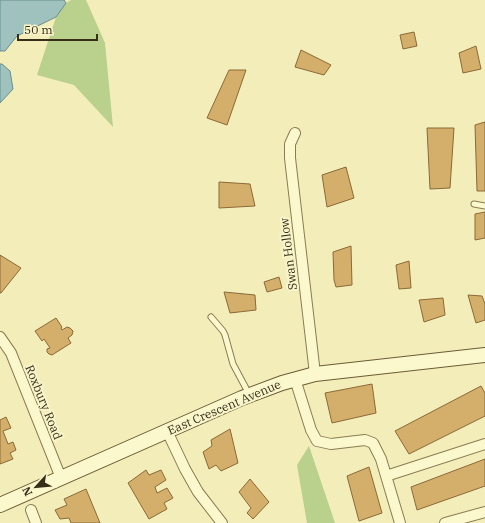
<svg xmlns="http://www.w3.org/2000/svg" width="485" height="523" viewBox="0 0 485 523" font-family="'IBM Plex Serif',serif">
  <rect width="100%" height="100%" fill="#f2edb9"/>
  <path fill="#bad08d" d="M71,0H86L105,43L113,127L74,85L37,75L56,17L66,3Z
    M309,446L335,523H307L297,465Z"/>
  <path fill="#9fc2bf" stroke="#668f8e" d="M0,0H64L66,3L56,17L17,36L5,51H0Z
    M0,64H2L10,71L13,89L0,103Z"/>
  <path fill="#d4ae6b" stroke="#8b6a36" d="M414,32L417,46L403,49L400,35Z
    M476,46L481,69L463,73L459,53Z
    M301,50L331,65L324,75L295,67Z
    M229,70H246L227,125L207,118Z
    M485,122V191H477L475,125Z
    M427,128H454L450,188L430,189Z
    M346,167L354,198L327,207L322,175Z
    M219,182L250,184L255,206L219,208Z
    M485,212V238L475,240V214Z
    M351,246L352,285L336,287L334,280L333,252Z
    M0,255L21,268L1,293H0Z
    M409,261L411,288L399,289L396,265Z
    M279,277L282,288L267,292L264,282Z
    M224,292L255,295L256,310L230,313Z
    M468,295L482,296L485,304V320L476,323Z
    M443,298L445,315L424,322L419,300Z
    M56,318L62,327L61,328L62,330L67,327L70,328L73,331L72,335L68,338L71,343L52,355L49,354L47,352V349L50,348L44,339L42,341L35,331Z
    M372,384L376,413L332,423L325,393Z
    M481,386L485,393V416L409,454L395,431Z
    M6,417L11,428L3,431L8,444L13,442L16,450L10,453L13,459L0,464V420Z
    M230,429L238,463L221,471L216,465L209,469L203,452L212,446L211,440Z
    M485,459V486L417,510L411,487Z
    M369,467L382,513L359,521L347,476Z
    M146,470L149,475L161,470L166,480L155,487L157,493L167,488L173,498L164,503L167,509L149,519L128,483Z
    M250,479L269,502L253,519L247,513L251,508L239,492Z
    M86,489L100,523H71L69,518L60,519L55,510L67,505L64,499Z"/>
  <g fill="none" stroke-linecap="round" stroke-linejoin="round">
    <g stroke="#8a7c53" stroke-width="7">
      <path id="lane" d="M474,204L485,206
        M211,317L223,331L225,335L233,364L249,394"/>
    </g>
    <g stroke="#8a7c53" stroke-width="12">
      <path id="street" d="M295,133L290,144V158L315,374
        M0,337L11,353L61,478
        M295,379L311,430L317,441L331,444L365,440L373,443L381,459L400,523
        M167,431L185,469L198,492L222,523
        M386,476L485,444
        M31,510L36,523
        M445,523L485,512"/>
    </g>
    <g stroke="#6b5c36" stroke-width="16">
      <path id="secondary" d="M0,505L242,398L282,383L315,374L485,355"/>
    </g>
    <use href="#lane" stroke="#fcf8cd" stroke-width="5"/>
    <use href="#street" stroke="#fcf8cd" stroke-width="10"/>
    <use href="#secondary" stroke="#fcf8cd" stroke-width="14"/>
  </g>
  <g text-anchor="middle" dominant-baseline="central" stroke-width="4" stroke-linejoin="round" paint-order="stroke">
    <g font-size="12" fill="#372e19" stroke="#f9f5ca">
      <text transform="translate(288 254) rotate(-97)">Swan Hollow</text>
      <text transform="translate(44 402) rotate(68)">Roxbury Road</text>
      <text transform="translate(224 407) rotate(-23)">East Crescent Avenue</text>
    </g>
  </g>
  <g transform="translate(36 487) rotate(243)" stroke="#f9f5ca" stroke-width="3" paint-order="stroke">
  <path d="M0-3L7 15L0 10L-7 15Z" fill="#372e19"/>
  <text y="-6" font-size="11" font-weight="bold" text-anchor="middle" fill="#372e19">N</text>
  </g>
  <path d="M18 34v6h79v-6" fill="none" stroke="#372e19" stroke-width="2"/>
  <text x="24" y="34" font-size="12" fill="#372e19" stroke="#f9f5ca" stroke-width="3" paint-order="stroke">50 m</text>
</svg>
